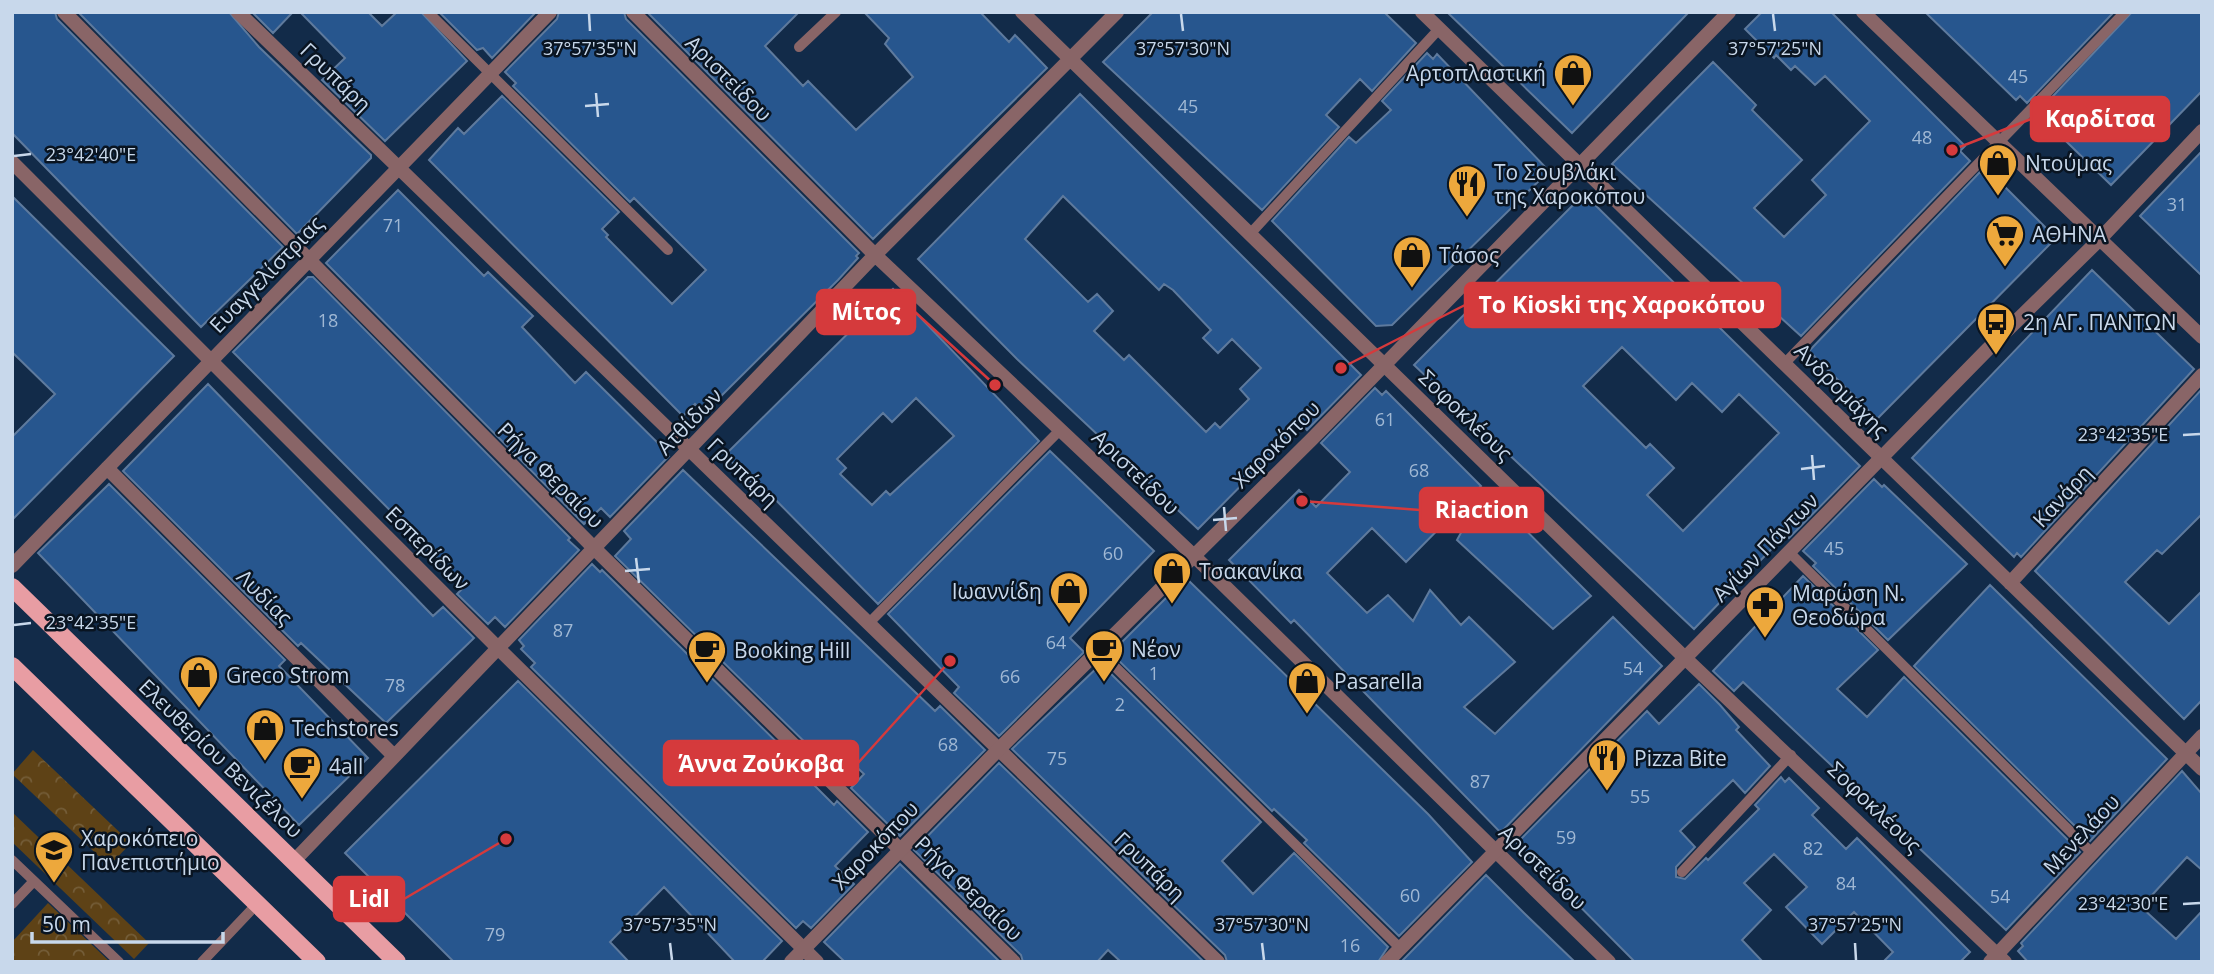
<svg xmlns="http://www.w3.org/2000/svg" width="2214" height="974" viewBox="0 0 2214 974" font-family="'Open Sans',sans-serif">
  <defs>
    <pattern id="forest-crowns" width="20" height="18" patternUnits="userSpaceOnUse" patternTransform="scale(1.75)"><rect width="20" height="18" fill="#5e4216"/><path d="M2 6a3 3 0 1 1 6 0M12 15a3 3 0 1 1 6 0" fill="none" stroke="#745d38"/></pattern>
  </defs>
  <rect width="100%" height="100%" fill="#122b49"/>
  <path fill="url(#forest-crowns)" d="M33,750L131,843L109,866L12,774Z
    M12,812L149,943L134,959L12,842Z
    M48,903L110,962H12V942Z"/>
  <path fill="#27568e" stroke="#5e7a9d" stroke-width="2" fill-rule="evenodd" d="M12,12H55L57,19L283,247L201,327L12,133Z
    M78,12H229L259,47L371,155V158L297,234Z
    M252,12H293L273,33Z
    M300,12H368L382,26L397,12H421L467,61L385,141L322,80L345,58Z
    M439,12H536L492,58L483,48L477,50Z
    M559,12H624L626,19L859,253L856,256L858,258L838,280L704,413L695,404L683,416L429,160L458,128L464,134L502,96L619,212L602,229L608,235L606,237L672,304L706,270L634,198L630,202L513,86L516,83L505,72L557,19Z
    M647,12H799L765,46L803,86L808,81L856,130L913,77L885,44L889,38L864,12H980L1009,42L1015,35L1047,68L873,239Z
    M1153,12H1384L1416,43L1372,91L1360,79L1326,115L1339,127L1262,210L1103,62Z
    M1447,12H1689L1572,133Z
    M1762,12H1831L1965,146L1960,151L1970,161L1801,336L1612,164L1713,62L1756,105L1752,110L1802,160L1754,208L1784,237L1826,195L1812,180L1870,121L1825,76L1815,85L1795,66L1791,70L1776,55L1774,58L1745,29Z
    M1925,12H2114L2027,103L2020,96L2016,100Z
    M2132,12H2202V91L2111,185L2037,113Z
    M1427,53L1433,59L1437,54L1549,171L1392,325L1376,326L1272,221L1349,137L1356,143L1391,110L1382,101Z
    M1080,94L1361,375L1307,430L1302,424L1198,529L1017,359L918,259ZM1063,196L1159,290L1164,284L1173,290L1211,330L1203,338L1218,353L1232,339L1261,368L1240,389L1249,399L1220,428L1215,423L1206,432L1129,355L1124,360L1094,331L1113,311L1097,294L1088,302L1025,239Z
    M2202,151V276L2140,216Z
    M1980,172L1994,186L1999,181L2056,238L1877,419L1809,351Z
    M398,190L484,276L488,272L533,316L522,327L575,383L586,372L667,452L669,456L610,517L601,508L584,524L326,263Z
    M1584,194L1860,466L1789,538L1786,534L1694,629L1414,365ZM1622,347L1676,400L1692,383L1722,412L1739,394L1779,433L1683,531L1647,495L1674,468L1650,444L1646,448L1583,386Z
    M12,196L174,356L12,520V437L55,394L12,352Z
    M2092,270L2194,369L2021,557L2017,553L2014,557L1912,458Z
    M308,277H313L570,538L568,540L579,550L505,627L495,617L488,624L457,594L465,586L233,352Z
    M893,289L1039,441L878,604L761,485L757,488L725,455ZM916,398L954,436L890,495L886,491L872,505L840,474L846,468L837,459L883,413L892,422Z
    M208,384L433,616L443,607L474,638L386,723L301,643L298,646L123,471Z
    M1375,388L1382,395L1386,391L1481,486L1406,562L1372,528L1327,573L1367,613L1388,595L1413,621L1430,590L1461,625L1469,617L1515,662L1464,707L1495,734L1613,617L1662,666L1503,830L1499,831L1294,620L1291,623L1229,560L1299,490L1316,507L1350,472L1321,443Z
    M2202,389V514L2162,554L2157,550L2125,582L2169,624L2202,591V700L2184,719L2035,571Z
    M1050,451L1154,551L1070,638L1084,652L999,736L954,693L959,687L888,614Z
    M683,470L935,711L940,706L985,750L900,836L851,788L864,774L832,744L820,757L615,556L631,539L624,531Z
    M1874,479L1882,487L1884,485L1967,564L1888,640L1813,566L1816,563L1803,551Z
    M109,484L285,660L279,666L368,758L299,825L38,553Z
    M1485,489L1591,596L1553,629L1457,540Z
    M592,564L600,572L602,570L806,771L803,774L834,805L837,801L868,832L835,866L854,884L811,928L803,921L796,928L531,667L535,663L521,649L524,646L519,640Z
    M1803,576L1878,650L1837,689L1867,717L1904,677L2080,852L2006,930L1743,682L1734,691L1713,671Z
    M1186,578L1428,814L1472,862L1399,936L1304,843L1307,840L1274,809L1272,811L1111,653Z
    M1990,585L2167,759L2090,841L1914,666Z
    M1101,664L1261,822L1222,861L1253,894L1294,853L1388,947L1378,962H1227L1225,955L1012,749Z
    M518,681L782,941L762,962H735L664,887L610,942L629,962H454L345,853Z
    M1699,684L1720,705L1739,727L1736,730L1770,766L1745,793L1733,780L1680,831L1695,847L1676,867V877L1685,879L1706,858L1708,860L1759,809L1755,805L1781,777L1785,782L1789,778L1819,808L1812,815L1846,849L1857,838L1970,952L1960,962H1883L1893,952L1854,912L1822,944L1786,907L1807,887L1774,854L1744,883L1771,910L1742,940L1763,962H1635L1517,843L1647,711L1659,724Z
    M999,763L1204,962H1121L1108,950L1097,962H1023L1021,955L914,850Z
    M2182,771L2202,794V870L2187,857L2141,907L2176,939L2202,911V962H2028L2018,951L2023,946L2021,943Z
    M900,864L1000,962H845L824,942Z
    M1486,875L1524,913L1575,962H1401Z"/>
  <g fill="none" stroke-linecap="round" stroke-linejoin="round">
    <path stroke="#896567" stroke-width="10" d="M428,12L668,250
      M799,47L836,12
      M1250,234L1439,29
      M1785,363L2125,12
      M1790,553L2092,853
      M869,623L1061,429
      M1098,650L1400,948
      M12,860L119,962
      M1682,872L1791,755
      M12,904L34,881
      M202,962L257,904"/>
    <path stroke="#896567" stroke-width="14" d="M64,12L594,548L1014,962
      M238,12L1218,962
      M633,12L875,255L1193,555L1609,962
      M1022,12L1685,658L2005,962
      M1422,12L2202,769
      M12,162L498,648L817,962
      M107,468L394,756
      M12,566L550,12
      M2010,583L2202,375
      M294,861L875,255L1117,12
      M1990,962L2202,736"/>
    <path stroke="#896567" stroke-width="14" d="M1863,12L2202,337
      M791,962L999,749L1312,439L1729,12
      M1387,962L1988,349L2100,239L2202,131"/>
    <path stroke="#e89da3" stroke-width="18" d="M12,587L397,962
      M12,666L317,962"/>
  </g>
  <path fill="none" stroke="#c8d8eb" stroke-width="2.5" d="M589,14L590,31M1181,14L1183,31M1773,14L1775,31M596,93L598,117M585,106L609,104M14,156L31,154M2183,435L2200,434M1812,455L1814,480M1801,469L1825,466M1224,507L1226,531M1213,520L1237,518M636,558L639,583M625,571L650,569M14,625L31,623M2183,904L2200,903M670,943L672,960M1262,943L1264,960M1855,943L1856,960"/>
  <defs>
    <g id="shop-pin" transform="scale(2.0125)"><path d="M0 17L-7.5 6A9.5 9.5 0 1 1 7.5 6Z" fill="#eda83c" stroke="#091421"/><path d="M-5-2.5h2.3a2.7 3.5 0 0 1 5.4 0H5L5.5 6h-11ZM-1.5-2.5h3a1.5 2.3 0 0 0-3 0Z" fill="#111"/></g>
    <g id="restaurant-pin" transform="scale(2.0125)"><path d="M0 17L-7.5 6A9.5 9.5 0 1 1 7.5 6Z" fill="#eda83c" stroke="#091421"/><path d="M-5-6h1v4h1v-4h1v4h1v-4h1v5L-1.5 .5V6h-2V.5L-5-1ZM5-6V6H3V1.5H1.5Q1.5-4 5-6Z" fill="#111"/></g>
    <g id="supermarket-pin" transform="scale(2.0125)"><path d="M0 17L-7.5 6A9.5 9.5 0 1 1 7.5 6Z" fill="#eda83c" stroke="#091421"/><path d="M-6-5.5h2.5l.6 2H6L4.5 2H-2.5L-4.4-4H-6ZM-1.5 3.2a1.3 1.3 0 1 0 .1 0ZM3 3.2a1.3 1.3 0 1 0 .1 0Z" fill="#111"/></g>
    <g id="bus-pin" transform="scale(2.0125)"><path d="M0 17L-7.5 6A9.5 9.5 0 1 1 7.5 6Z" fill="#eda83c" stroke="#091421"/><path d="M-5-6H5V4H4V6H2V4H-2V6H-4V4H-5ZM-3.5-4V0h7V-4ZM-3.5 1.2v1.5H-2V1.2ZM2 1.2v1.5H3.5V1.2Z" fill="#111"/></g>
    <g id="pharmacy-pin" transform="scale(2.0125)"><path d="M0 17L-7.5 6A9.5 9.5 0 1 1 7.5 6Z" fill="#eda83c" stroke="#091421"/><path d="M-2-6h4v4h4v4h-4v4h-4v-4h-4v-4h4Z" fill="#111"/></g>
    <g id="cafe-pin" transform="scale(2.0125)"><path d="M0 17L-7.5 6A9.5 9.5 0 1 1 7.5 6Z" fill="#eda83c" stroke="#091421"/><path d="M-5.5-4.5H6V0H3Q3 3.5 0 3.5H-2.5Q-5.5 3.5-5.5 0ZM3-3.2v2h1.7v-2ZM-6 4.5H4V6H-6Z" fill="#111"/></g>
    <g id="university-pin" transform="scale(2.0125)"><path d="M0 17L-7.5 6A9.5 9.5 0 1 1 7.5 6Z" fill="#eda83c" stroke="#091421"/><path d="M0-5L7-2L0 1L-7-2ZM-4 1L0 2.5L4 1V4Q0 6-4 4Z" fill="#111"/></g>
  </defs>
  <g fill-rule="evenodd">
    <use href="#shop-pin" x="1573" y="73"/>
    <use href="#shop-pin" x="1998" y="163"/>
    <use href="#restaurant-pin" x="1467" y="184"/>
    <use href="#supermarket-pin" x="2005" y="234"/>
    <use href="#shop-pin" x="1412" y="255"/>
    <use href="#bus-pin" x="1996" y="322"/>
    <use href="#shop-pin" x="1172" y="571"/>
    <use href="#shop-pin" x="1069" y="591"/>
    <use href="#pharmacy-pin" x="1765" y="605"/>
    <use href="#cafe-pin" x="1104" y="649"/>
    <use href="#cafe-pin" x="707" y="650"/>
    <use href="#shop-pin" x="199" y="675"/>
    <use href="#shop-pin" x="1307" y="681"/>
    <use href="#shop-pin" x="265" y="728"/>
    <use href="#restaurant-pin" x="1607" y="758"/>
    <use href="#cafe-pin" x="302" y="766"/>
    <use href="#university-pin" x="54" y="850"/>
  </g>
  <g text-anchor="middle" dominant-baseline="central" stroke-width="5" stroke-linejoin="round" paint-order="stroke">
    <g font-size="18" fill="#a0b8d4">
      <text x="2018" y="76">45</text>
      <text x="1188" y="106">45</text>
      <text x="1922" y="137">48</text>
      <text x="2177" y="204">31</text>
      <text x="393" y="225">71</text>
      <text x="328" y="320">18</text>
      <text x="1385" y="419">61</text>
      <text x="1419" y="470">68</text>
      <text x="1834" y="548">45</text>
      <text x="1113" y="553">60</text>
      <text x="563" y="630">87</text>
      <text x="1056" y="642">64</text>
      <text x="1633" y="668">54</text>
      <text x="1154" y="673">1</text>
      <text x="1010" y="676">66</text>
      <text x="395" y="685">78</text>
      <text x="1120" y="704">2</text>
      <text x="948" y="744">68</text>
      <text x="1057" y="758">75</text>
      <text x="1480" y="781">87</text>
      <text x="1640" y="796">55</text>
      <text x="1566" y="837">59</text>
      <text x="1813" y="848">82</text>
      <text x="1846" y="883">84</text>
      <text x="1410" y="895">60</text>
      <text x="2000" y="896">54</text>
      <text x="495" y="934">79</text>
      <text x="1350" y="945">16</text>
    </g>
    <g font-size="21" fill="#c8d8eb" stroke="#091421" text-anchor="start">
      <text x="1546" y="73" text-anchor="end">Αρτοπλαστική</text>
      <text x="2025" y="163">Ντούμας</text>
      <text x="1494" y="172">Το Σουβλάκι<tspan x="1494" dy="24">της Χαροκόπου</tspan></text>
      <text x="2032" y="234">ΑΘΗΝΑ</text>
      <text x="1439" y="255">Τάσος</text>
      <text x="2023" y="322">2η ΑΓ. ΠΑΝΤΩΝ</text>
      <text x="1199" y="571">Τσακανίκα</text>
      <text x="1042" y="591" text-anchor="end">Ιωαννίδη</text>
      <text x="1792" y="593">Μαρώση Ν.<tspan x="1792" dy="24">Θεοδώρα</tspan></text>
      <text x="1131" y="649">Νέον</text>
      <text x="734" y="650">Booking Hill</text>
      <text x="226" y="675">Greco Strom</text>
      <text x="1334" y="681">Pasarella</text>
      <text x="292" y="728">Techstores</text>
      <text x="1634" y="758">Pizza Bite</text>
      <text x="329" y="766">4all</text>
      <text x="81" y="838">Χαροκόπειο<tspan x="81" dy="24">Πανεπιστήμιο</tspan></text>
    </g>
    <g font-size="21" fill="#c8d8eb" stroke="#091421">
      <text transform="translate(336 77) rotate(44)">Γρυπάρη</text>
      <text transform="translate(729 78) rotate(45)">Αριστείδου</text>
      <text transform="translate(266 274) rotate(-46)">Ευαγγελίστριας</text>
      <text transform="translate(1842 390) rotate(45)">Ανδρομάχης</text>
      <text transform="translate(1466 415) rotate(44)">Σοφοκλέους</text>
      <text transform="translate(689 421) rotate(-46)">Ατθίδων</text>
      <text transform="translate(1276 444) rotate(-45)">Χαροκόπου</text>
      <text transform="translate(743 472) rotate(44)">Γρυπάρη</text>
      <text transform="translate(1136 472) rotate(44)">Αριστείδου</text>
      <text transform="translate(551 475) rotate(45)">Ρήγα Φεραίου</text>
      <text transform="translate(2062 496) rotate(-47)">Κανάρη</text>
      <text transform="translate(1765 547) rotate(-46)">Αγίων Πάντων</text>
      <text transform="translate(428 548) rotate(45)">Εσπερίδων</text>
      <text transform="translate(265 597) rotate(45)">Λυδίας</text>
      <text transform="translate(221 758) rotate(44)">Ελευθερίου Βενιζέλου</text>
      <text transform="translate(1875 807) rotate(44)">Σοφοκλέους</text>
      <text transform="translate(2081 834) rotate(-47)">Μενελάου</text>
      <text transform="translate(875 845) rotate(-46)">Χαροκόπου</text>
      <text transform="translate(1150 866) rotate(44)">Γρυπάρη</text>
      <text transform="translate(1543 867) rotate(44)">Αριστείδου</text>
      <text transform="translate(969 888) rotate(44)">Ρήγα Φεραίου</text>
    </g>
  </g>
  <g font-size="18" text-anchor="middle" fill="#c8d8eb" stroke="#091421" stroke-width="5" stroke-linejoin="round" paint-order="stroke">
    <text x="590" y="55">37°57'35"N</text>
    <text x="1183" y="55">37°57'30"N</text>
    <text x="1775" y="55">37°57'25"N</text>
    <text x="91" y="161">23°42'40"E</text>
    <text x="2123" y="441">23°42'35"E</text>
    <text x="91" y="629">23°42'35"E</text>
    <text x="2123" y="910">23°42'30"E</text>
    <text x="670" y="931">37°57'35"N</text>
    <text x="1262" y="931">37°57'30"N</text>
    <text x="1855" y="931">37°57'25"N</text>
  </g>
  <path fill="none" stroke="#d53a3c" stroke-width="2.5" d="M1952 150L2031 119M1341 368L1465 305M995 385L915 312M1302 501L1420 510M950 661L858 763M506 839L404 899"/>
  <g fill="#d53a3c" stroke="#091421" stroke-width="2.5">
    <circle cx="1952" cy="150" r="7"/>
    <circle cx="1341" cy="368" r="7"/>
    <circle cx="995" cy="385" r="7"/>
    <circle cx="1302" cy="501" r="7"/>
    <circle cx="950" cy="661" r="7"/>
    <circle cx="506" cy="839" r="7"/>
  </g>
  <g fill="#d53a3c" stroke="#d53a3c" stroke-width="2.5">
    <rect x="2031" y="97" width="138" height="44" rx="7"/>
    <rect x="1465" y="283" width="315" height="44" rx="7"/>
    <rect x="817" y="290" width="98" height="44" rx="7"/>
    <rect x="1420" y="488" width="123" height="44" rx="7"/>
    <rect x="664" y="741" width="194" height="44" rx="7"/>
    <rect x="334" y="877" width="70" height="44" rx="7"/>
  </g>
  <g font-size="23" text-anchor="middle" font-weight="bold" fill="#fff">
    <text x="2100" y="127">Καρδίτσα</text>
    <text x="1622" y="313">Το Kioski της Χαροκόπου</text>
    <text x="866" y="320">Μίτος</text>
    <text x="1482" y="518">Riaction</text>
    <text x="761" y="772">Άννα Ζούκοβα</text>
    <text x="369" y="907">Lidl</text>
  </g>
  <rect width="2214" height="974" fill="none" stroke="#c8d8eb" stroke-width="28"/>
  <path d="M32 932v10h191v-10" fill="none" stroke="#c8d8eb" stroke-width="3.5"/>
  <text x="42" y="932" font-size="21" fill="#c8d8eb" stroke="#091421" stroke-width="5" paint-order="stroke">50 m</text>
</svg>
